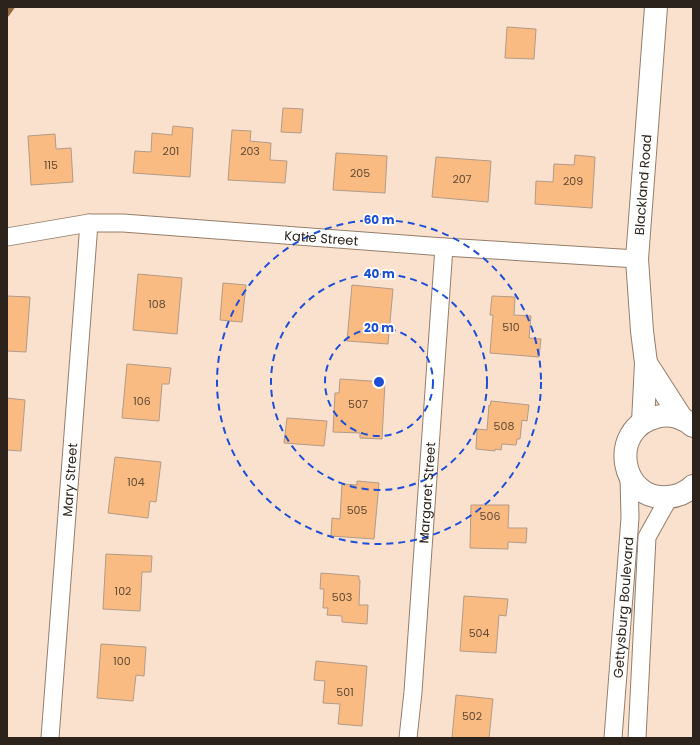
<svg xmlns="http://www.w3.org/2000/svg" width="700" height="745" viewBox="0 0 700 745" font-family="Poppins,sans-serif">
  <rect width="100%" height="100%" fill="#fae1cd"/>
  <g fill="none" stroke-linecap="round" stroke-linejoin="round">
    <path stroke="#96693f" stroke-width="5.5" d="M7,14L12,7"/>
  </g>
  <path fill="#fabb82" stroke="#b29b87" d="M507,27L536,29L534,59L505,58Z
    M283,108L303,109L301,133L281,132Z
    M173,126L193,128L190,177L133,173L135,151L151,152L152,133L172,135Z
    M232,130L251,131L250,141L271,143L270,160L287,161L285,183L228,180Z
    M55,134L56,149L71,148L73,182L31,185L28,136Z
    M336,153L387,156L385,193L333,190Z
    M575,155L595,157L592,208L535,204L536,181L553,182L554,164L574,165Z
    M436,157L491,161L488,202L432,197Z
    M138,274L182,278L177,334L133,330Z
    M223,283L246,285L242,322L220,320Z
    M352,285L393,289L388,344L347,341Z
    M7,296L30,297L26,352L7,351Z
    M492,296L515,297L514,315L531,316L529,338L541,339L539,357L490,353L493,315H490Z
    M127,364L171,368L169,384H162L159,421L122,418Z
    M340,379L385,382L382,439L360,438V433L333,432L335,393H339Z
    M7,398L25,400L21,451L7,450Z
    M491,401L529,405L527,421L522,420L520,439H517L516,445L502,444L501,450L495,449V451L476,449L477,429L487,430L489,405L490,406Z
    M287,418L327,421L324,446L284,443Z
    M115,457L161,462L156,502L150,501L148,518L108,513Z
    M357,481L379,483L374,539L331,536L332,518L340,519L342,484L357,485Z
    M471,505H509L508,528H527L526,543L508,542V549L470,548Z
    M106,554L152,556L151,572H142L140,611L103,609Z
    M321,573L359,576V580H360L359,605H368L367,624L342,622V616L327,615L328,608H323L324,589H320Z
    M464,596L508,599L506,616L499,615L496,653L460,651Z
    M101,644L146,647L144,676L136,675L133,701L97,698Z
    M316,661L367,666L362,726L338,724L340,704L323,703L325,681L314,680Z
    M456,695L493,699L489,738H452Z"/>
  <g fill="none" stroke-linecap="round" stroke-linejoin="round">
    <g stroke="#947e6b" stroke-width="19">
      <g id="street">
        <path id="s1" d="M7,237L89,223H123L444,247L637,259"/>
        <path id="s2" d="M50,738L89,223"/>
        <path id="s3" d="M408,738L413,692L444,247"/>
        <path id="s4" d="M613,738L630,518L629,476"/>
        <path d="M637,738L647,537L670,496"/>
      </g>
    </g>
    <g stroke="#947e6b" stroke-width="24">
      <g id="secondary">
        <path d="M646,363L682,419"/>
        <path id="s5" d="M643,422L646,363L642,331L637,259L656,7"/>
        <path d="M693,426C683,417 670,413 656,417C608,429 620,502 668,497C678,496 686,493 693,486"/>
      </g>
    </g>
    <use href="#street" stroke="#fff" stroke-width="17"/>
    <use href="#secondary" stroke="#fff" stroke-width="22"/>
  </g>
  <g fill="none" stroke="#1d4ed8" stroke-width="2" stroke-dasharray="7 5">
    <circle cx="379" cy="382" r="54"/>
    <circle cx="379" cy="382" r="108"/>
    <circle cx="379" cy="382" r="162"/>
  </g>
  <g text-anchor="middle" dominant-baseline="central" stroke-width="3.5" stroke-linejoin="round" paint-order="stroke">
    <g font-size="11" fill="#604a36">
      <text x="171" y="151">201</text>
      <text x="250" y="151">203</text>
      <text x="51" y="165">115</text>
      <text x="360" y="173">205</text>
      <text x="462" y="179">207</text>
      <text x="573" y="181">209</text>
      <text x="157" y="304">108</text>
      <text x="511" y="327">510</text>
      <text x="142" y="401">106</text>
      <text x="358" y="404">507</text>
      <text x="504" y="426">508</text>
      <text x="136" y="482">104</text>
      <text x="357" y="510">505</text>
      <text x="490" y="516">506</text>
      <text x="123" y="591">102</text>
      <text x="342" y="597">503</text>
      <text x="479" y="633">504</text>
      <text x="122" y="661">100</text>
      <text x="345" y="692">501</text>
      <text x="472" y="716">502</text>
    </g>
    <g font-size="13" fill="#2c241c" stroke="#fff">
      <text stroke="none"><textPath href="#s5" startOffset="238">Blackland Road</textPath></text>
      <text stroke="none"><textPath href="#s1" startOffset="316">Katie Street</textPath></text>
      <text stroke="none"><textPath href="#s2" startOffset="259">Mary Street</textPath></text>
      <text stroke="none"><textPath href="#s3" startOffset="246">Margaret Street</textPath></text>
      <text stroke="none"><textPath href="#s4" startOffset="131">Gettysburg Boulevard</textPath></text>
    </g>
  </g>
  <circle cx="379" cy="382" r="6" fill="#1d4ed8" stroke="#fff" stroke-width="2"/>
  <g font-size="12" text-anchor="middle" font-weight="bold" fill="#1d4ed8" stroke="#fff" stroke-width="3.5" stroke-linejoin="round" paint-order="stroke">
    <text x="379" y="224">60 m</text>
    <text x="379" y="278">40 m</text>
    <text x="379" y="332">20 m</text>
  </g>
  <rect width="700" height="745" fill="none" stroke="#2c241c" stroke-width="16"/>
</svg>
